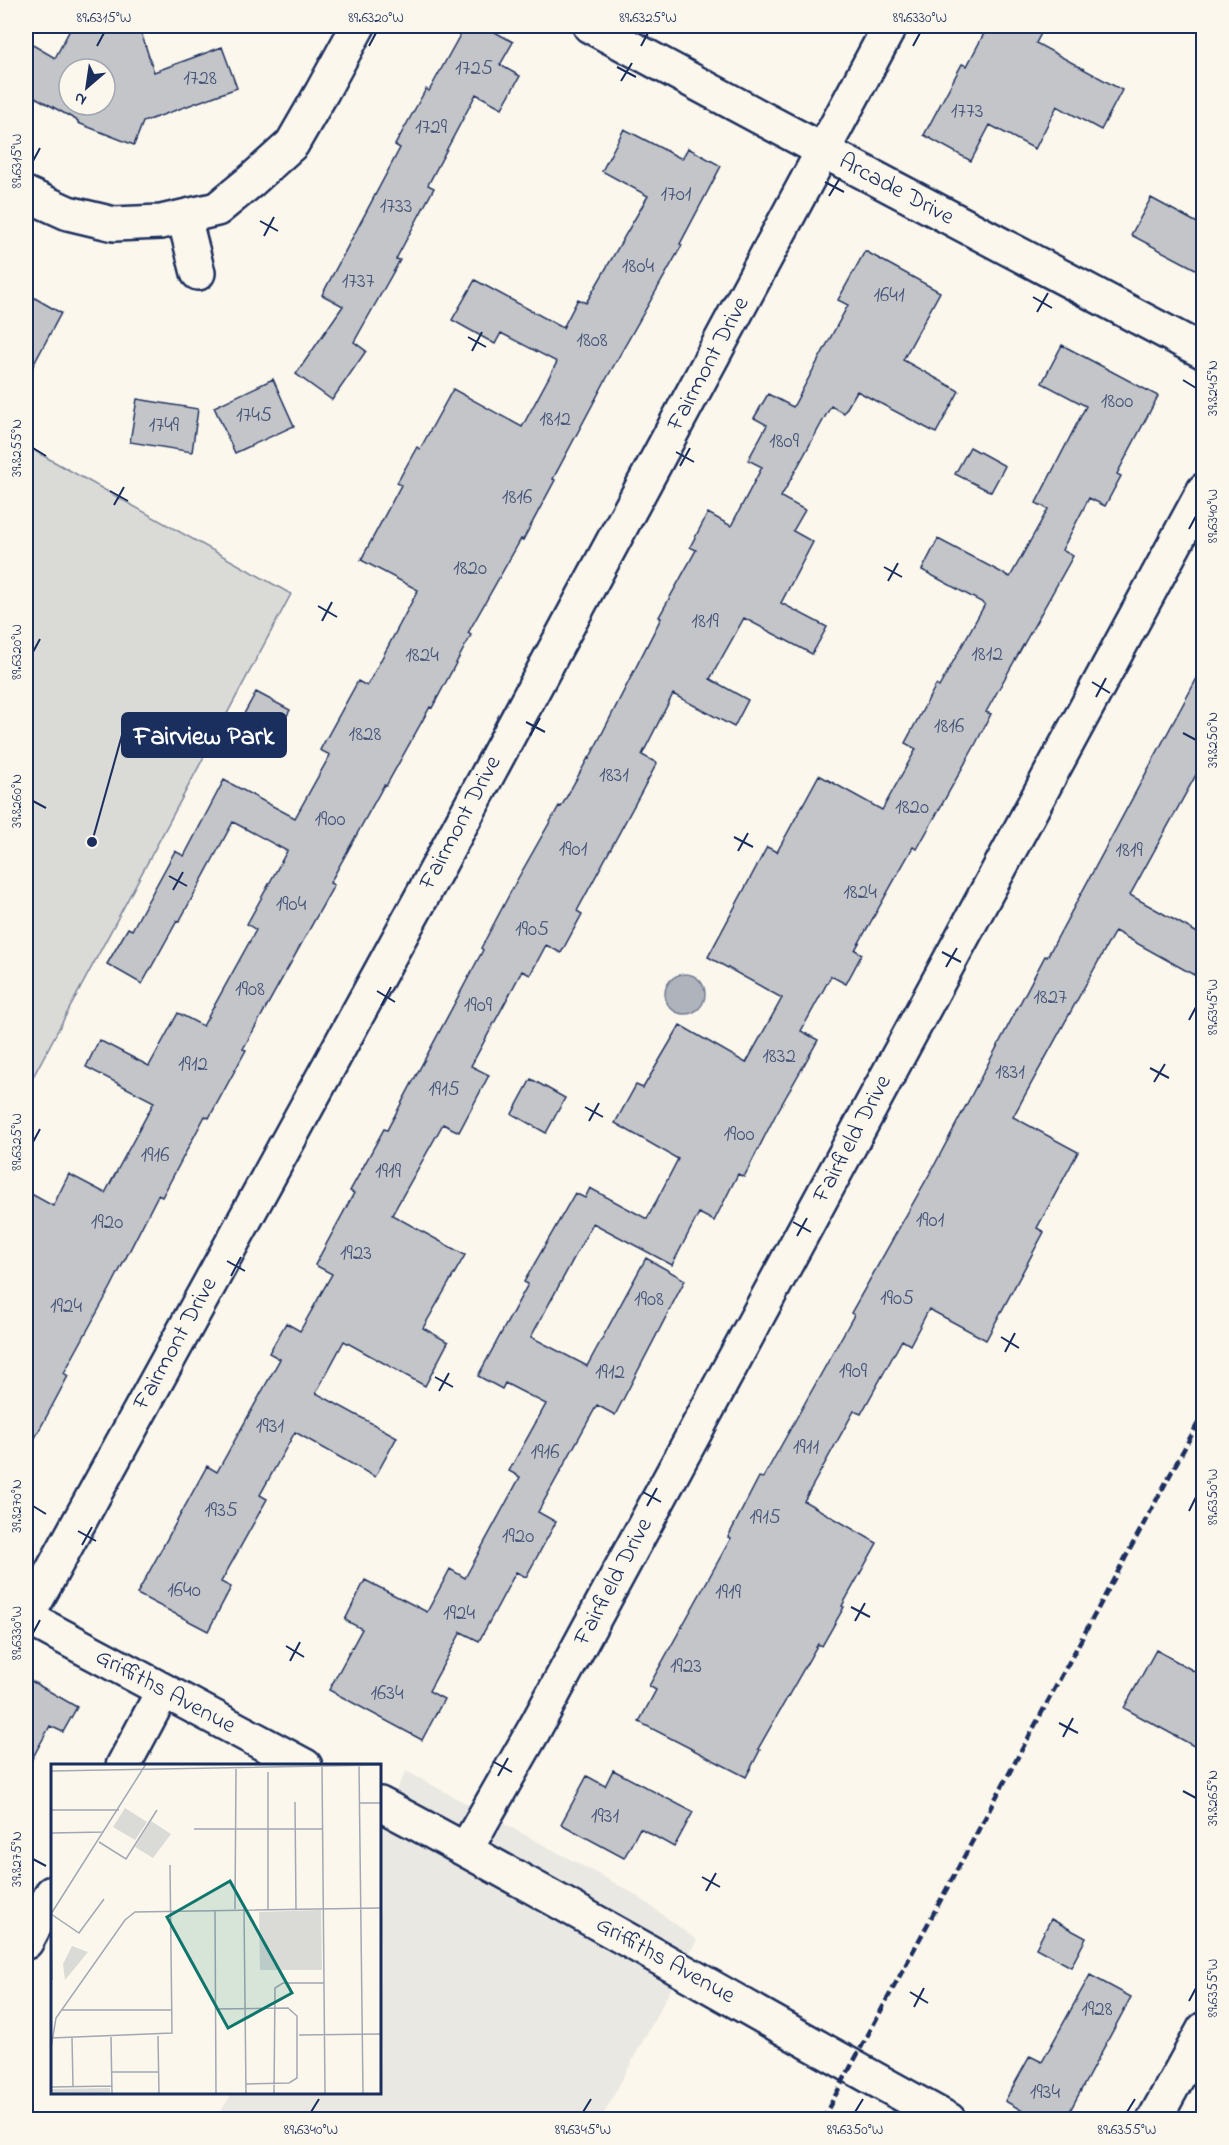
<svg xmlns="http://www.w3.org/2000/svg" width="1229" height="2145" viewBox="0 0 1229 2145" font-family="'Indie Flower',sans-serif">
  <rect width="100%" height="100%" fill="#fbf7ec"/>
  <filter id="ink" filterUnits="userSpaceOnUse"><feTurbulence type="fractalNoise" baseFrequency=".0167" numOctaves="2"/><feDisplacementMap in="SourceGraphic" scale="12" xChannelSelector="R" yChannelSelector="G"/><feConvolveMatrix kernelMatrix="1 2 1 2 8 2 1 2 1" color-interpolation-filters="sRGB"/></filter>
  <g filter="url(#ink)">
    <path fill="#eae8e2" d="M406,1771L633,1893L697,1940L601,2119L216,2120L232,2093L380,2092V1822Z"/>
    <path fill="#dadad7" stroke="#7a849a" stroke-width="1.5" d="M26,446L291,594L26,1090Z"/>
    <path fill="#afb3bb" stroke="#747e96" stroke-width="1.5" d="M665 994a20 20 0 1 1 40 0a20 20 0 1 1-40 0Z"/>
    <path fill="#c3c5c9" stroke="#1b2f5e" stroke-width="1.5" fill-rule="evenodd" d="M72,26H139L154,72L222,47L237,88L143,122L134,145L78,123V121L26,92V41L55,58ZM69,69H105V105H69Z
      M465,26H484L513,42L500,65L520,76L502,108L476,94L428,185L434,188L396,259L400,260L354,342L366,351L332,400L296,374L343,306L322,295L400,148L395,145L426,89L429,91Z
      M988,26H1045L1036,43L1122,90L1101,130L1057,106L1035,149L990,125L971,161L924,135L962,64L967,66Z
      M624,129L682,159L688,148L721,166L680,244L682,245L604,383L553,479L555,480L523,540L521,539L468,633L471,635L432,708L430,707L386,786L384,785L330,883L334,885L243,1049L246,1050L209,1118L205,1116L162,1197L158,1195L111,1287L64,1373L68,1376L26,1455V1191L53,1206L69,1174L105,1193L154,1102L86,1067L99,1040L149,1066L178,1013L203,1026L256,930L247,924L287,851L233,822L179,922L177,921L142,984L107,964L128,928L132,930L175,851L184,856L224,780L295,818L330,755L320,750L358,681L367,686L418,590L361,560L401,485L397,483L417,447L420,449L453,389L522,427L557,362L501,333L495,344L452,320L475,280L563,328L578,299L586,303L648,196L602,171Z
      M1151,198L1203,226V273L1131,235Z
      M865,251L940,292L903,360L959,391L936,433L857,391L844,413L831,406L781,497L805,510L793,531L813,542L781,603L827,627L812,654L744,618L710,679L748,700L734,727L673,694L642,755L657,763L577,911L582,914L561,953L546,945L530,975L522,971L471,1066L489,1075L459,1132L443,1124L392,1215L465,1255L423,1328L448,1342L425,1386L344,1341L316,1393L397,1437L375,1477L295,1432L260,1495L267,1499L221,1582L231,1587L208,1631L137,1594L207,1466L217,1472L280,1359L269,1353L286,1323L300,1331L332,1274L315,1265L354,1193L350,1191L384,1129L387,1130L483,950L481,948L517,880L559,806L561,807L588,758L589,759L661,618L659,617L696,550L690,547L708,513L731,526L762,467L748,460L767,425L754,418L768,394L793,407L848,305L838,300Z
      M26,293L61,313L26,379Z
      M1062,345L1158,396L1117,474L1121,476L1105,506L1089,498L1062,550L1073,556L986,712L991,714L974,747L917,849L913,847L855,950L862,954L846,984L831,976L801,1031L818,1040L775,1116L744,1177L738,1174L714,1221L699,1213L672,1265L593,1223L531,1337L587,1366L646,1258L685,1280L615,1415L597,1405L538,1512L556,1522L526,1577L516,1572L479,1641L461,1632L429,1691L444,1699L422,1740L329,1690L362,1629L345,1620L365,1580L427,1612L450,1569L465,1578L520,1477L509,1471L546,1404L505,1383L502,1389L478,1376L528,1284L524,1282L575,1193L585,1198L590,1188L647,1219L678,1159L615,1123L636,1085L643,1088L680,1025L746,1063L782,998L708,957L767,847L777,852L819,775L882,810L916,749L905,743L936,685L939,687L985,604L922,570L938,539L1010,577L1048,509L1036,503L1086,406L1042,383Z
      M273,379L294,426L235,453L214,407Z
      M137,399L198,409L192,452L130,442Z
      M970,447L1005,466L991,492L955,474Z
      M1203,667V762L1130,895L1203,936V957L1194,975L1115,931L1013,1117L1078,1152L1037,1228L1044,1232L986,1340L929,1309L910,1345L902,1340L861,1414L854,1411L804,1501L877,1543L842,1606L844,1607L822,1646L818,1644L758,1749L760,1750L746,1777L639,1722L656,1690L649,1686L731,1538L728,1537L759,1477L763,1478L854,1315L851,1313L934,1166L1045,956L1047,957Z
      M256,692L290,710L273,741L239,723Z
      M531,1079L565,1098L546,1133L512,1114Z
      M1156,1650L1203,1676V1751L1124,1708Z
      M26,1678L77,1707L63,1732L50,1726L26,1770Z
      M613,1770L693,1812L674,1847L640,1828L624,1858L561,1824L587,1776L605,1786Z
      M1051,1919L1086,1938L1071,1967L1036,1948Z
      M1090,1975L1131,1997L1065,2120H1039L1005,2101L1030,2056L1042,2062Z"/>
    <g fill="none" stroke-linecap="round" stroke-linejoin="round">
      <g stroke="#1b2f5e" stroke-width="38">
        <path id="minor" d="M590,26L769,122L1204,352
          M26,194L68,213L114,224L161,222L217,209L251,181L292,144L322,92L358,26
          M184,217L198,273
          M26,1617L305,1766
          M27,1617L431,880L890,26
          M123,1766L163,1691
          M380,1804C572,1905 758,2016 949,2120
          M466,1849L535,1728L1204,490
          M26,1942L52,1893
          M1154,2120L1204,2029"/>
      </g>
      <use href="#minor" stroke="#fbf7ec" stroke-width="33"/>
      <path stroke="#1b2f5e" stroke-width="4.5" stroke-dasharray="9 4.5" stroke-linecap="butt" d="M822,2120L1204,1412"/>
    </g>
  </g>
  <path fill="none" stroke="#1b2f5e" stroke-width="2" d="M97,46L104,33M369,46L376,33M641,46L648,33M913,46L920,33M617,67L636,77M621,81L632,63M33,161L40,148M825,182L844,192M829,196L840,178M260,221L278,231M264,236L274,217M1033,297L1052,308M1037,312L1048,293M468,337L486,347M472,351L482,332M1183,380L1196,388M33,448L46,456M676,452L694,462M680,466L690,448M110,491L128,501M114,505L124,487M1189,529L1196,516M884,567L902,577M888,581L898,563M318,606L337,617M322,621L332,602M33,652L40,639M1092,682L1110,693M1096,697L1106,678M526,722L545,732M1183,733L1196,740M530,736L540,718M33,801L46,808M734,837L753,847M738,851L748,833M169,876L187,886M173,890L183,872M942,952L961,962M946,967L957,948M377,991L395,1002M381,1006L391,987M1189,1020L1196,1007M1150,1068L1169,1078M1154,1082L1165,1064M585,1107L603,1117M589,1121L599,1103M33,1142L40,1129M793,1222L811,1232M797,1236L807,1218M227,1261L245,1271M231,1276L241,1257M1001,1337L1019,1348M1005,1352L1015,1333M435,1377L453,1387M439,1391L449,1373M643,1492L661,1502M33,1506L46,1514M647,1506L657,1488M1189,1511L1196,1497M78,1531L96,1541M82,1545L92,1527M851,1607L870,1617M855,1621L865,1603M33,1633L40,1620M286,1646L304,1657M290,1661L300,1642M1059,1723L1078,1733M1063,1737L1073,1718M494,1762L512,1772M498,1776L508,1758M1183,1791L1196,1798M33,1859L46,1866M702,1877L720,1887M706,1891L716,1873M910,1992L928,2003M1189,2001L1196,1988M914,2007L924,1988M311,2112L319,2099M583,2112L591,2099M855,2112L863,2099M1127,2112L1135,2099"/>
  <g text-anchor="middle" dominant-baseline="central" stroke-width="4.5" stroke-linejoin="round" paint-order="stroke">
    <g font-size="21" fill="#455479">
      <text x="474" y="69">1725</text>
      <text x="200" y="79">1728</text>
      <text x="967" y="112">1773</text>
      <text x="431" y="128">1729</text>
      <text x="676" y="195">1701</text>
      <text x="396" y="207">1733</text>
      <text x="638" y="267">1804</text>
      <text x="358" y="282">1737</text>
      <text x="889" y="296">1641</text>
      <text x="592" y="341">1808</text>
      <text x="1117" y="402">1800</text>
      <text x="254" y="416">1745</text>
      <text x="555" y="420">1812</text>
      <text x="164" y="426">1749</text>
      <text x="784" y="442">1809</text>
      <text x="517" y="498">1816</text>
      <text x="470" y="569">1820</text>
      <text x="705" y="622">1819</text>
      <text x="987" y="655">1812</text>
      <text x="422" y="656">1824</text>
      <text x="949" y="727">1816</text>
      <text x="365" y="735">1828</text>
      <text x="614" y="776">1831</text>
      <text x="912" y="808">1820</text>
      <text x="330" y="820">1900</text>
      <text x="573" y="850">1901</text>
      <text x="1129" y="851">1819</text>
      <text x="860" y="893">1824</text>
      <text x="291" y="905">1904</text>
      <text x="532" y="930">1905</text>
      <text x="250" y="990">1908</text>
      <text x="1050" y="998">1827</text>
      <text x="478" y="1006">1909</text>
      <text x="779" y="1057">1832</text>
      <text x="193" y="1065">1912</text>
      <text x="1010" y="1073">1831</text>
      <text x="444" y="1090">1915</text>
      <text x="739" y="1135">1900</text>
      <text x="155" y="1156">1916</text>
      <text x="388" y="1172">1919</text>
      <text x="930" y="1221">1901</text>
      <text x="107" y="1223">1920</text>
      <text x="356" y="1254">1923</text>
      <text x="897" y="1299">1905</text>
      <text x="649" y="1300">1908</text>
      <text x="66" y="1307">1924</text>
      <text x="853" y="1372">1909</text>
      <text x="610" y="1373">1912</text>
      <text x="270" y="1427">1931</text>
      <text x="806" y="1448">1911</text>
      <text x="545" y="1453">1916</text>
      <text x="221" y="1511">1935</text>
      <text x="765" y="1518">1915</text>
      <text x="518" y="1537">1920</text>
      <text x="184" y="1591">1640</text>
      <text x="728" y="1593">1919</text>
      <text x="459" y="1614">1924</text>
      <text x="686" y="1667">1923</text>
      <text x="387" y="1694">1634</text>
      <text x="605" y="1817">1931</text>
      <text x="1097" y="2010">1928</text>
      <text x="1045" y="2093">1934</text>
    </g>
    <g font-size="24" fill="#1b2f5e" stroke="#fbf7ec">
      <text transform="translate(896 190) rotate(28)">Arcade Drive</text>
      <text transform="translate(709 364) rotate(-62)">Fairmont Drive</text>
      <text transform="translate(461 823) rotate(-62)">Fairmont Drive</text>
      <text transform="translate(853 1139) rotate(-62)">Fairfield Drive</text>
      <text transform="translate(176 1344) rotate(-61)">Fairmont Drive</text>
      <text transform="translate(614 1582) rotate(-62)">Fairfield Drive</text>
      <text transform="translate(165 1692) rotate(28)">Griffiths Avenue</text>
      <text transform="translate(665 1961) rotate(29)">Griffiths Avenue</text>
    </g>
  </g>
  <g transform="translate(51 1764)">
    <rect width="330" height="330" fill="#fbf7ec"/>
    <path d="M74,44L96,58L84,76L62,63ZM100,57L120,70L102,94L84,83ZM270,146L271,206H209L208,148ZM21,182L37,188L14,216L12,200ZM59,324V330H0V325Z" fill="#dadad7"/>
    <path fill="none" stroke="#a1a7b3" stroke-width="1.5" d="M308,1L312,330M271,2L274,330M0,7L330,1M217,8V145M244,38L245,145M309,39H330M0,46H68M143,65H271M0,69L53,68M48,78L75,95L106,46M184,145L185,5M193,145L195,330M164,146L165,330M0,150L28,169L53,135M0,150L95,0M0,152L1,216M165,245L237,244L246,252V314L238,319L195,320M11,246H121M248,271L330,270M107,272L108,330M60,273L61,330M0,274L121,269L119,101M21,274L22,322M0,284L5,254L74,156L84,148L330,144M61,308H108M0,323L61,322M223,330L224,224L232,219H273"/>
    <path fill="#0f766e" fill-opacity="0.15" stroke="#0f766e" stroke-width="3" d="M179,117L241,229L177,264L116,153Z"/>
    <rect width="330" height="330" fill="none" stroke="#1b2f5e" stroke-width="3"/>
  </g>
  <path fill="none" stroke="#1b2f5e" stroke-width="2" d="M92 842L122 735"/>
  <circle fill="#1b2f5e" stroke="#fbf7ec" stroke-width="2" cx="92" cy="842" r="6"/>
  <rect fill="#1b2f5e" stroke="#1b2f5e" stroke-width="2" x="122" y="713" width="164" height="44" rx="6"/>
  <g font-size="26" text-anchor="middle" font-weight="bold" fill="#fff">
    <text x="204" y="744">Fairview Park</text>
  </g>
  <rect width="1229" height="2145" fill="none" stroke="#fbf7ec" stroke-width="66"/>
  <g transform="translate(87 87) rotate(209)"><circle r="28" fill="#fbf7ec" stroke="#a1a7b3" stroke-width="1.5"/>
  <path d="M0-4.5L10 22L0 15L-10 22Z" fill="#1b2f5e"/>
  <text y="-9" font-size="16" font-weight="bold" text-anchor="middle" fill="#1b2f5e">N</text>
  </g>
  <rect x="33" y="33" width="1163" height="2079" fill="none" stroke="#1b2f5e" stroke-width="2"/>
  <g font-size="15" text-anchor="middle" fill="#1b2f5e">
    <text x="104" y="22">89.6315°W</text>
    <text x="376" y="22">89.6320°W</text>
    <text x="648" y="22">89.6325°W</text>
    <text x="920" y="22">89.6330°W</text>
    <text transform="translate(16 161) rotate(-90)" y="5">89.6315°W</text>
    <text transform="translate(1212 388) rotate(-90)" y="5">39.8245°N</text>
    <text transform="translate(16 448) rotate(-90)" y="5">39.8255°N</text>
    <text transform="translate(1212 516) rotate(-90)" y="5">89.6340°W</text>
    <text transform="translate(16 652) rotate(-90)" y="5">89.6320°W</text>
    <text transform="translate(1212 740) rotate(-90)" y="5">39.8250°N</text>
    <text transform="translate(16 801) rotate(-90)" y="5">39.8260°N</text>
    <text transform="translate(1212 1007) rotate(-90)" y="5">89.6345°W</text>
    <text transform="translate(16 1142) rotate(-90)" y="5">89.6325°W</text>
    <text transform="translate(1212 1497) rotate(-90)" y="5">89.6350°W</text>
    <text transform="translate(16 1506) rotate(-90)" y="5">39.8270°N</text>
    <text transform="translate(16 1633) rotate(-90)" y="5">89.6330°W</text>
    <text transform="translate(1212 1798) rotate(-90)" y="5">39.8265°N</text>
    <text transform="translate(16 1859) rotate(-90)" y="5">39.8275°N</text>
    <text transform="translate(1212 1988) rotate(-90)" y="5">89.6355°W</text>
    <text x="311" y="2134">89.6340°W</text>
    <text x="583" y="2134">89.6345°W</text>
    <text x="855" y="2134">89.6350°W</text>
    <text x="1127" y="2134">89.6355°W</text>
  </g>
</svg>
